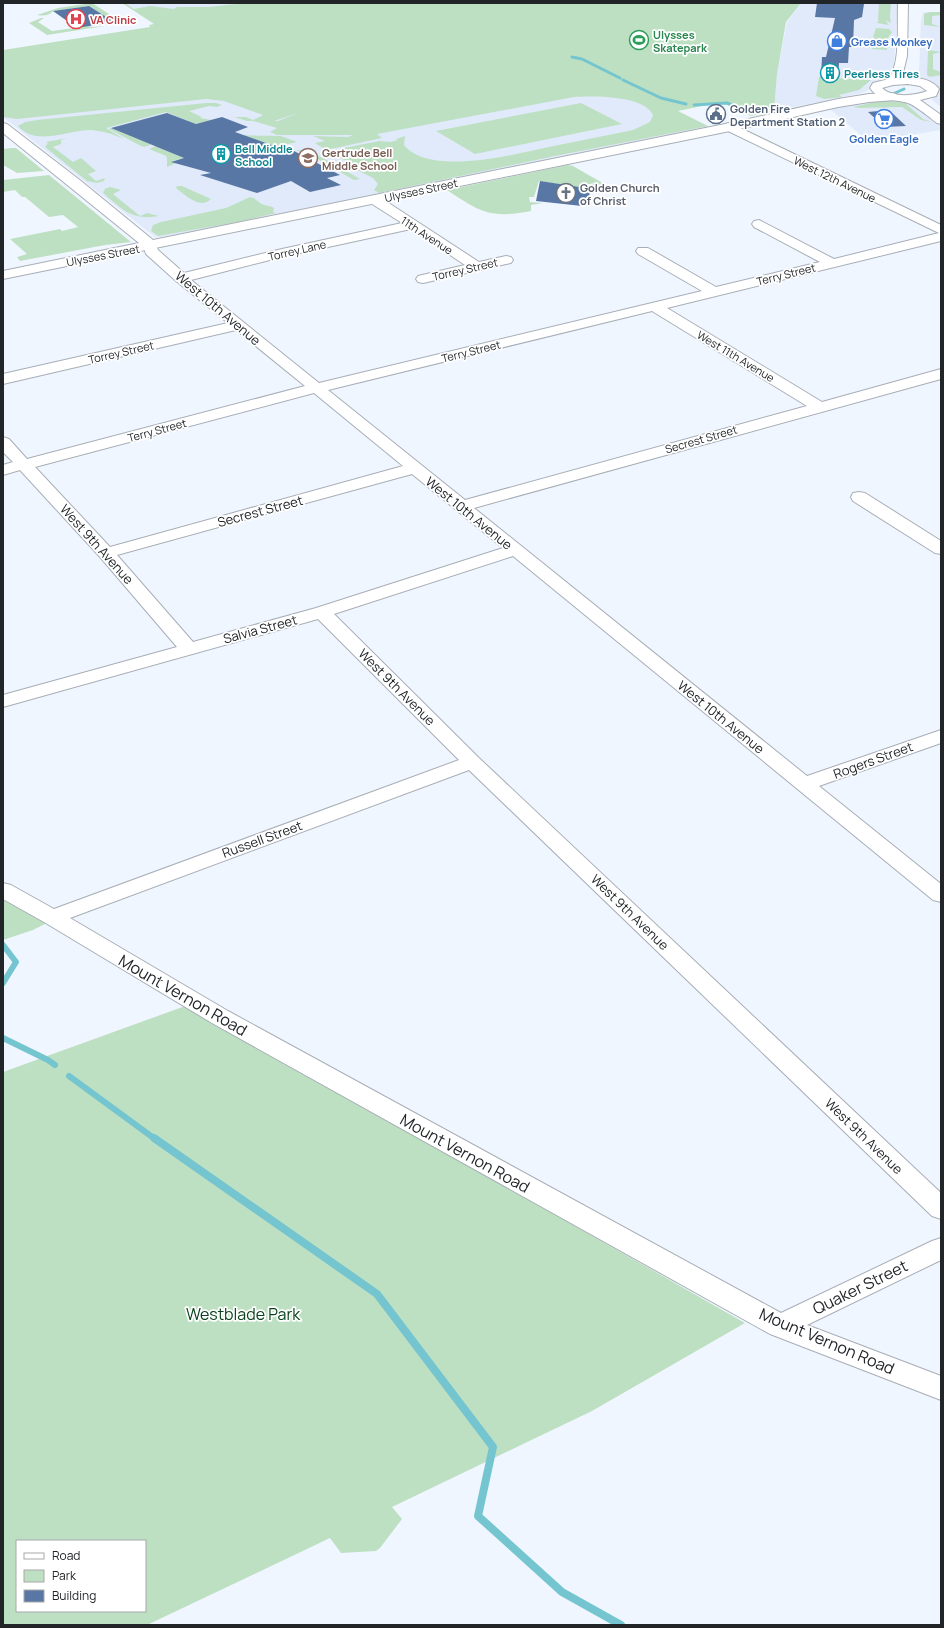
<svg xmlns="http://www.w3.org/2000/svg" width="944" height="1628" viewBox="0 0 944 1628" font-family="Manrope,sans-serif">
  <rect width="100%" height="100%" fill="#f0f6ff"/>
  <path fill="#e0eafa" d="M125,3H292L160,25Z
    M801,3H898L893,76L875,82L871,88L862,93L774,111L777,74L787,22Z
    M923,12H941V107L932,100V97L919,74L921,20Z
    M572,59L711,128L255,220L162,237H155L3,117L240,95Z
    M870,99L899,100L916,106L932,120L941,125V130L869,142L830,109L849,106Z"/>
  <path fill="#bee0c2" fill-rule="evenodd" d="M92,3L123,23C115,24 108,25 100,24L113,22L89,6L53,11C49,16 44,16 37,15L58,8Z
    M122,3H125L134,9L150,6L174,9L177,7H209L244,3H801L786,22L777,74L774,111L751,116L721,102L678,111L708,126L555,156L379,193L374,190L378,184L373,178L351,167L354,166L329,151L379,141L390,142L398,140L396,139L405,136L404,145C430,177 515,154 549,147C577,141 605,136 633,130L650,122L653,115C644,95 592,96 574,97L377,134L382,138L326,150L315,143L325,141L313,136L348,137L353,135H277L270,132L277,128L253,121H278L298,113L274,121H247L234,117H246L253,120L263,115L224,101L206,99L17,119L3,117V50L150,27L149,25L154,24Z
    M879,3H891L890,17L891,23L885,20L889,25L877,23L879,20H878Z
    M930,12H941V15L933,16L932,17V24L941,27L924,25V14Z
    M41,18H44L38,22L52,31L89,26L91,27L105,26L47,35L29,23Z
    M876,28L889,29L892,32L888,38L887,50L872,49L873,38L876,37H873Z
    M928,50L941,52L933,54V69L941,72V75L930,77L927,75Z
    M819,77L871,80L859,90L839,95L842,97L824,99L816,96Z
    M884,100L905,103L923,119L932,122L921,120L902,107L859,108L853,107Z
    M206,103H216L222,105L217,107L209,106L189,111L202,117L200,118L212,120L196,124L166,112L106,128L124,139C113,134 103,131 91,130C67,130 36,147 18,126L25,122L37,120Z
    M581,103L622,124L475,154L436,131Z
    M111,128L148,143L151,145L144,147L139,145L109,129Z
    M229,135L281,136L297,142L274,147L256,140L243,143Z
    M68,138L61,140V144L53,147L73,162L81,158L96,171L88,174L96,181L105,178L104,181L97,183L87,181L45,147L48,143L46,142Z
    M156,146L184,158L172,161L176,163L167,167V158L166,156L149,149Z
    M12,148H16L44,171L17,173L3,165V149Z
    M296,150L310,151L360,179L354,180L314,157H310Z
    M568,165L573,166L613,189L609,192L586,187L597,182L580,187L539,181L534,197H529L530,202L543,203L531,205V211C490,219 480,212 447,190Z
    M49,175L131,242L105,245L20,261L17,257L27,254L10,239L60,229L62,231L78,227L63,215L49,217L25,197H22L15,190L3,192V180Z
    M177,186H182L211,199C200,210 185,195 176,188Z
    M110,187L121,190L113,194L140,216L147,213L159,216C132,221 122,209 103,193L105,189H104Z
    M250,197C256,198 259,203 264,205C268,206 271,206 274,208L273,212L276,213L238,222L158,236L151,231L153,225L161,222L226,208Z
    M3,898L47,923L33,930L3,940Z
    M188,1005L745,1323L592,1411L392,1507L402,1519L380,1548L376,1551L341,1553L330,1538L147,1625H3V1072ZM17,1541H145V1611H17Z"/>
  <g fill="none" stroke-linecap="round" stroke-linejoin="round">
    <path stroke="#74c5cf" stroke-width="3" d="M572,57L582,59L620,78
      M623,80L661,98L686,104
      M895,93L904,89
      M694,105L727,103L732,105"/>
    <path stroke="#74c5cf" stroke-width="6" d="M3,945L16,962L3,983
      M3,1038L48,1060L55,1065
      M69,1076L155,1139"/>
    <path stroke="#74c5cf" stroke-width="8" d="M154,1138L377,1294L493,1447L478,1516L562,1592L621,1625"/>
  </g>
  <path fill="#5977a5" d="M817,3L864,4L862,17L854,20L853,47H849L848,63H839L838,77L821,76L822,57H826L835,18L815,17Z
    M89,6L114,22L77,28L53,11Z
    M889,110L906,126L885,127L868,112Z
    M167,113L196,124L222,117L248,127L235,132L291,152L294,151L340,175L327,178L341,185L310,192L291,181L257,193L200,175L211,173L171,162L184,158L111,128Z
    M540,181L593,189L582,206L536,201Z"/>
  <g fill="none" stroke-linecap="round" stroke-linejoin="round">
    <g stroke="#a8aeb6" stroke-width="2">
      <path id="minor" d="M730,123L941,225V241L667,308L822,402L941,369V379L474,508L807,776L941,730V743L819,786L941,884V902L933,900L513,556L334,614L479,758L941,1193V1219L932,1216L469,770L70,918L228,1011L781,1313L932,1241L941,1238V1260L807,1325L941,1376V1400L770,1334L212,1023L44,922L3,899V883L11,885L54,909L459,760L318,619L3,707V695L177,647L100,557L20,470L3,475V465L13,462L3,452V437L9,439L27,459L305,386L236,330L3,384V374L228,323L176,281L146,254L143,245L145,242H155L158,250L184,273L282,249L402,223L372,204L371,201L374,195H384L385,198L384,200L479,262L506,256L511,257L513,260L511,263L506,264L423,283L418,282L416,279L418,276L465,265L411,229L282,257L191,280L319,383L702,291L638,254L636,251L638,248H648L716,287L820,262L754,227L752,224L754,221L759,220L834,259L939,233L726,130L724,127L726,124ZM652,311L807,406L465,500L328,390ZM314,393L403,466L110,547L35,467ZM412,474L503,548L316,608L193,642L117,555Z
        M859,492L865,493L941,541V554L935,553L853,501L851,497L853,493Z"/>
    </g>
    <g stroke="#a8aeb6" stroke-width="2">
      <path id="tertiary" d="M892,93L896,94L898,97L896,100L869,102L838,107L730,131L3,279V271L139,243L3,133V123L7,124L81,181L153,240L730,123L838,99L869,94Z"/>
    </g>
    <g stroke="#a8aeb6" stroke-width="2">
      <path id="secondary" d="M898,3H908L907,56L902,77C914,77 931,78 939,89L936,96L920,100L941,115V124L937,123C929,117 913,103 904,102C891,99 879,101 870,88L873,83L889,79C901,62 897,24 898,3ZM908,84L920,86L927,91C914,96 892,98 882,88L893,85Z"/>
    </g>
    <use href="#minor" fill="#fff" fill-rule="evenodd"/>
    <use href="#tertiary" fill="#fff" fill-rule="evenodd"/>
    <use href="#secondary" fill="#fff" fill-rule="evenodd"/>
  </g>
  <defs>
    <g id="hospital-ring" transform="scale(1)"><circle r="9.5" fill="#fff" stroke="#e0444e" stroke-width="1.5"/><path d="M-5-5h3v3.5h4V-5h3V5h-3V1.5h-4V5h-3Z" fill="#e0444e"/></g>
    <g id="stadium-ring" transform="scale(1)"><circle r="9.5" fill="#fff" stroke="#2e9e5b" stroke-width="1.5"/><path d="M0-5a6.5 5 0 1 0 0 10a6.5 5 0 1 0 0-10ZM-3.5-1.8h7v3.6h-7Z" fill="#2e9e5b"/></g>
    <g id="shop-ring" transform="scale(1)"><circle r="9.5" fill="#fff" stroke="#3f7fe0" stroke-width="1.5"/><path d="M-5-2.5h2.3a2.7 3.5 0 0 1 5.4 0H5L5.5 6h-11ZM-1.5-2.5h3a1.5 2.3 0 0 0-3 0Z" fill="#3f7fe0"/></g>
    <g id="building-ring" transform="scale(1)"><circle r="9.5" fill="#fff" stroke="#0f9aa8" stroke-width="1.5"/><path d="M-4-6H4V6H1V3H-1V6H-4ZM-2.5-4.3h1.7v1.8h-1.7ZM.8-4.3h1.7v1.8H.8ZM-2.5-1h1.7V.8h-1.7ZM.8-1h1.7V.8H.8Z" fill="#0f9aa8"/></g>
    <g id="civic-ring" transform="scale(1)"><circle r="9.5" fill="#fff" stroke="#5c6f8a" stroke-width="1.5"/><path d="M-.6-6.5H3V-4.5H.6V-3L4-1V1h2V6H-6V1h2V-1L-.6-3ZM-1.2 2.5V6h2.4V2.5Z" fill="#5c6f8a"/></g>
    <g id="supermarket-ring" transform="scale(1)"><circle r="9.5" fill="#fff" stroke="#3f7fe0" stroke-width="1.5"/><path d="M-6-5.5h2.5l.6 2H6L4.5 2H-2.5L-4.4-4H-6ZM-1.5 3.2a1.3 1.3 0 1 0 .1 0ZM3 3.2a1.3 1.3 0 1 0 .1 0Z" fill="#3f7fe0"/></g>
    <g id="school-ring" transform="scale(1)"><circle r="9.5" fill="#fff" stroke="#8d6e63" stroke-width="1.5"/><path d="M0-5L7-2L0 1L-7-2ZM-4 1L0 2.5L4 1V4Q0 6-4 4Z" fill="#8d6e63"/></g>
    <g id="church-ring" transform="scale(1)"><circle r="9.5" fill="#fff" stroke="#6b7280" stroke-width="1.5"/><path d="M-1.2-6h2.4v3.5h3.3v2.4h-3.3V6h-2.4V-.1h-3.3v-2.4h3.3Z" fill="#6b7280"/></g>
  </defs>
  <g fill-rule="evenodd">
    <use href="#hospital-ring" x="76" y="19"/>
    <use href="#stadium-ring" x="639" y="40"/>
    <use href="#shop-ring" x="837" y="41"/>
    <use href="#building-ring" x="830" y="73"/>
    <use href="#civic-ring" x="716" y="114"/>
    <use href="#supermarket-ring" x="884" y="119"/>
    <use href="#building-ring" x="221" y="154"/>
    <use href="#school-ring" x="308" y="158"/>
    <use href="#church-ring" x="566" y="193"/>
  </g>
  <g text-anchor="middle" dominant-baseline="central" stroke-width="3.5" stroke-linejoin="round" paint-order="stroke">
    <g font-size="11" font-weight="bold" fill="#be3a42" stroke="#fff" text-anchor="start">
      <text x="90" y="19">VA Clinic</text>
    </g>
    <g font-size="11" font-weight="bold" fill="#27864d" stroke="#fff" text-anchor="start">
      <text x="653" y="34">Ulysses<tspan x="653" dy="13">Skatepark</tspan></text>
    </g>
    <g font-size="11" font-weight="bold" fill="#366cbe" stroke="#fff" text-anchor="start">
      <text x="851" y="41">Grease Monkey</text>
      <text x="884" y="138" text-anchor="middle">Golden Eagle</text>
    </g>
    <g font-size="11" font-weight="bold" fill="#0d838f" stroke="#fff" text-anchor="start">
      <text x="844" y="73">Peerless Tires</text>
      <text x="235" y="148">Bell Middle<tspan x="235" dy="13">School</tspan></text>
    </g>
    <g font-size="11" font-weight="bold" fill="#4e5e75" stroke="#fff" text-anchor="start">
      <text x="730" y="108">Golden Fire<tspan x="730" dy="13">Department Station 2</tspan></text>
    </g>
    <g font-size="11" font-weight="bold" fill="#785e54" stroke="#fff" text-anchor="start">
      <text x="322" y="152">Gertrude Bell<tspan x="322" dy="13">Middle School</tspan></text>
    </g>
    <g font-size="11" fill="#222528" stroke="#fff">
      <text transform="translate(835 179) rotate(26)">West 12th Avenue</text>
      <text transform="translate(421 190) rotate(-12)">Ulysses Street</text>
      <text transform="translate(427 235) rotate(33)">11th Avenue</text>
      <text transform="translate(297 250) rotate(-13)">Torrey Lane</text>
      <text transform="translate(103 255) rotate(-11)">Ulysses Street</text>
      <text transform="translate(465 269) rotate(-13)">Torrey Street</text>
      <text transform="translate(786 274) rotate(-14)">Terry Street</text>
      <text transform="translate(471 351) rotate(-14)">Terry Street</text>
      <text transform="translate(121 352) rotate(-13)">Torrey Street</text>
      <text transform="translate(736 356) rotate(31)">West 11th Avenue</text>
      <text transform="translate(157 430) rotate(-15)">Terry Street</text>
      <text transform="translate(701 439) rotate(-16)">Secrest Street</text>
    </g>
    <g font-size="11" font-weight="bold" fill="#5b616d" stroke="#fff" text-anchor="start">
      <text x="580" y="187">Golden Church<tspan x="580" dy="13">of Christ</tspan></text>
    </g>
    <g font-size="13" fill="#222528" stroke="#fff">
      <text transform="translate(218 308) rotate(40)">West 10th Avenue</text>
      <text transform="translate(260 511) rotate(-15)">Secrest Street</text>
      <text transform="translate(469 513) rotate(39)">West 10th Avenue</text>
      <text transform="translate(97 544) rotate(48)">West 9th Avenue</text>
      <text transform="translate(260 629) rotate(-15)">Salvia Street</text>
      <text transform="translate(397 687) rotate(45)">West 9th Avenue</text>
      <text transform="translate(721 717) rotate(39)">West 10th Avenue</text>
      <text transform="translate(873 760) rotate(-20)">Rogers Street</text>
      <text transform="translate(262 839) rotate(-20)">Russell Street</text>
      <text transform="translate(630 912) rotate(44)">West 9th Avenue</text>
      <text transform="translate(864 1136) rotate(44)">West 9th Avenue</text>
    </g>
    <g font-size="16" fill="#222528" stroke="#fff">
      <text transform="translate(183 995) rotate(30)">Mount Vernon Road</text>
      <text transform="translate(465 1153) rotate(29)">Mount Vernon Road</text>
      <text transform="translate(860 1287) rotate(-26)">Quaker Street</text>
      <text transform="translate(827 1341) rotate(23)">Mount Vernon Road</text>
    </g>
    <g font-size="16" fill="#0a431c" stroke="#fff">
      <text x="243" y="1314">Westblade Park</text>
    </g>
  </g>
  <rect width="944" height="1628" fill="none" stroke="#222528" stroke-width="8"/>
  <rect x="16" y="1540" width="130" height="72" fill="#ffffff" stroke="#a7a8a9"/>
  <rect x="24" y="1553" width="20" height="6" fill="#ffffff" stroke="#a7a8a9"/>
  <text x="52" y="1560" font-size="12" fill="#222528">Road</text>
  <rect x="24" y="1570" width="20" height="12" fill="#bee0c2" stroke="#a7a8a9"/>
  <text x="52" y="1580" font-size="12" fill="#222528">Park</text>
  <rect x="24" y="1590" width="20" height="12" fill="#5977a5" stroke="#a7a8a9"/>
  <text x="52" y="1600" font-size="12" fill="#222528">Building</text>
</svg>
